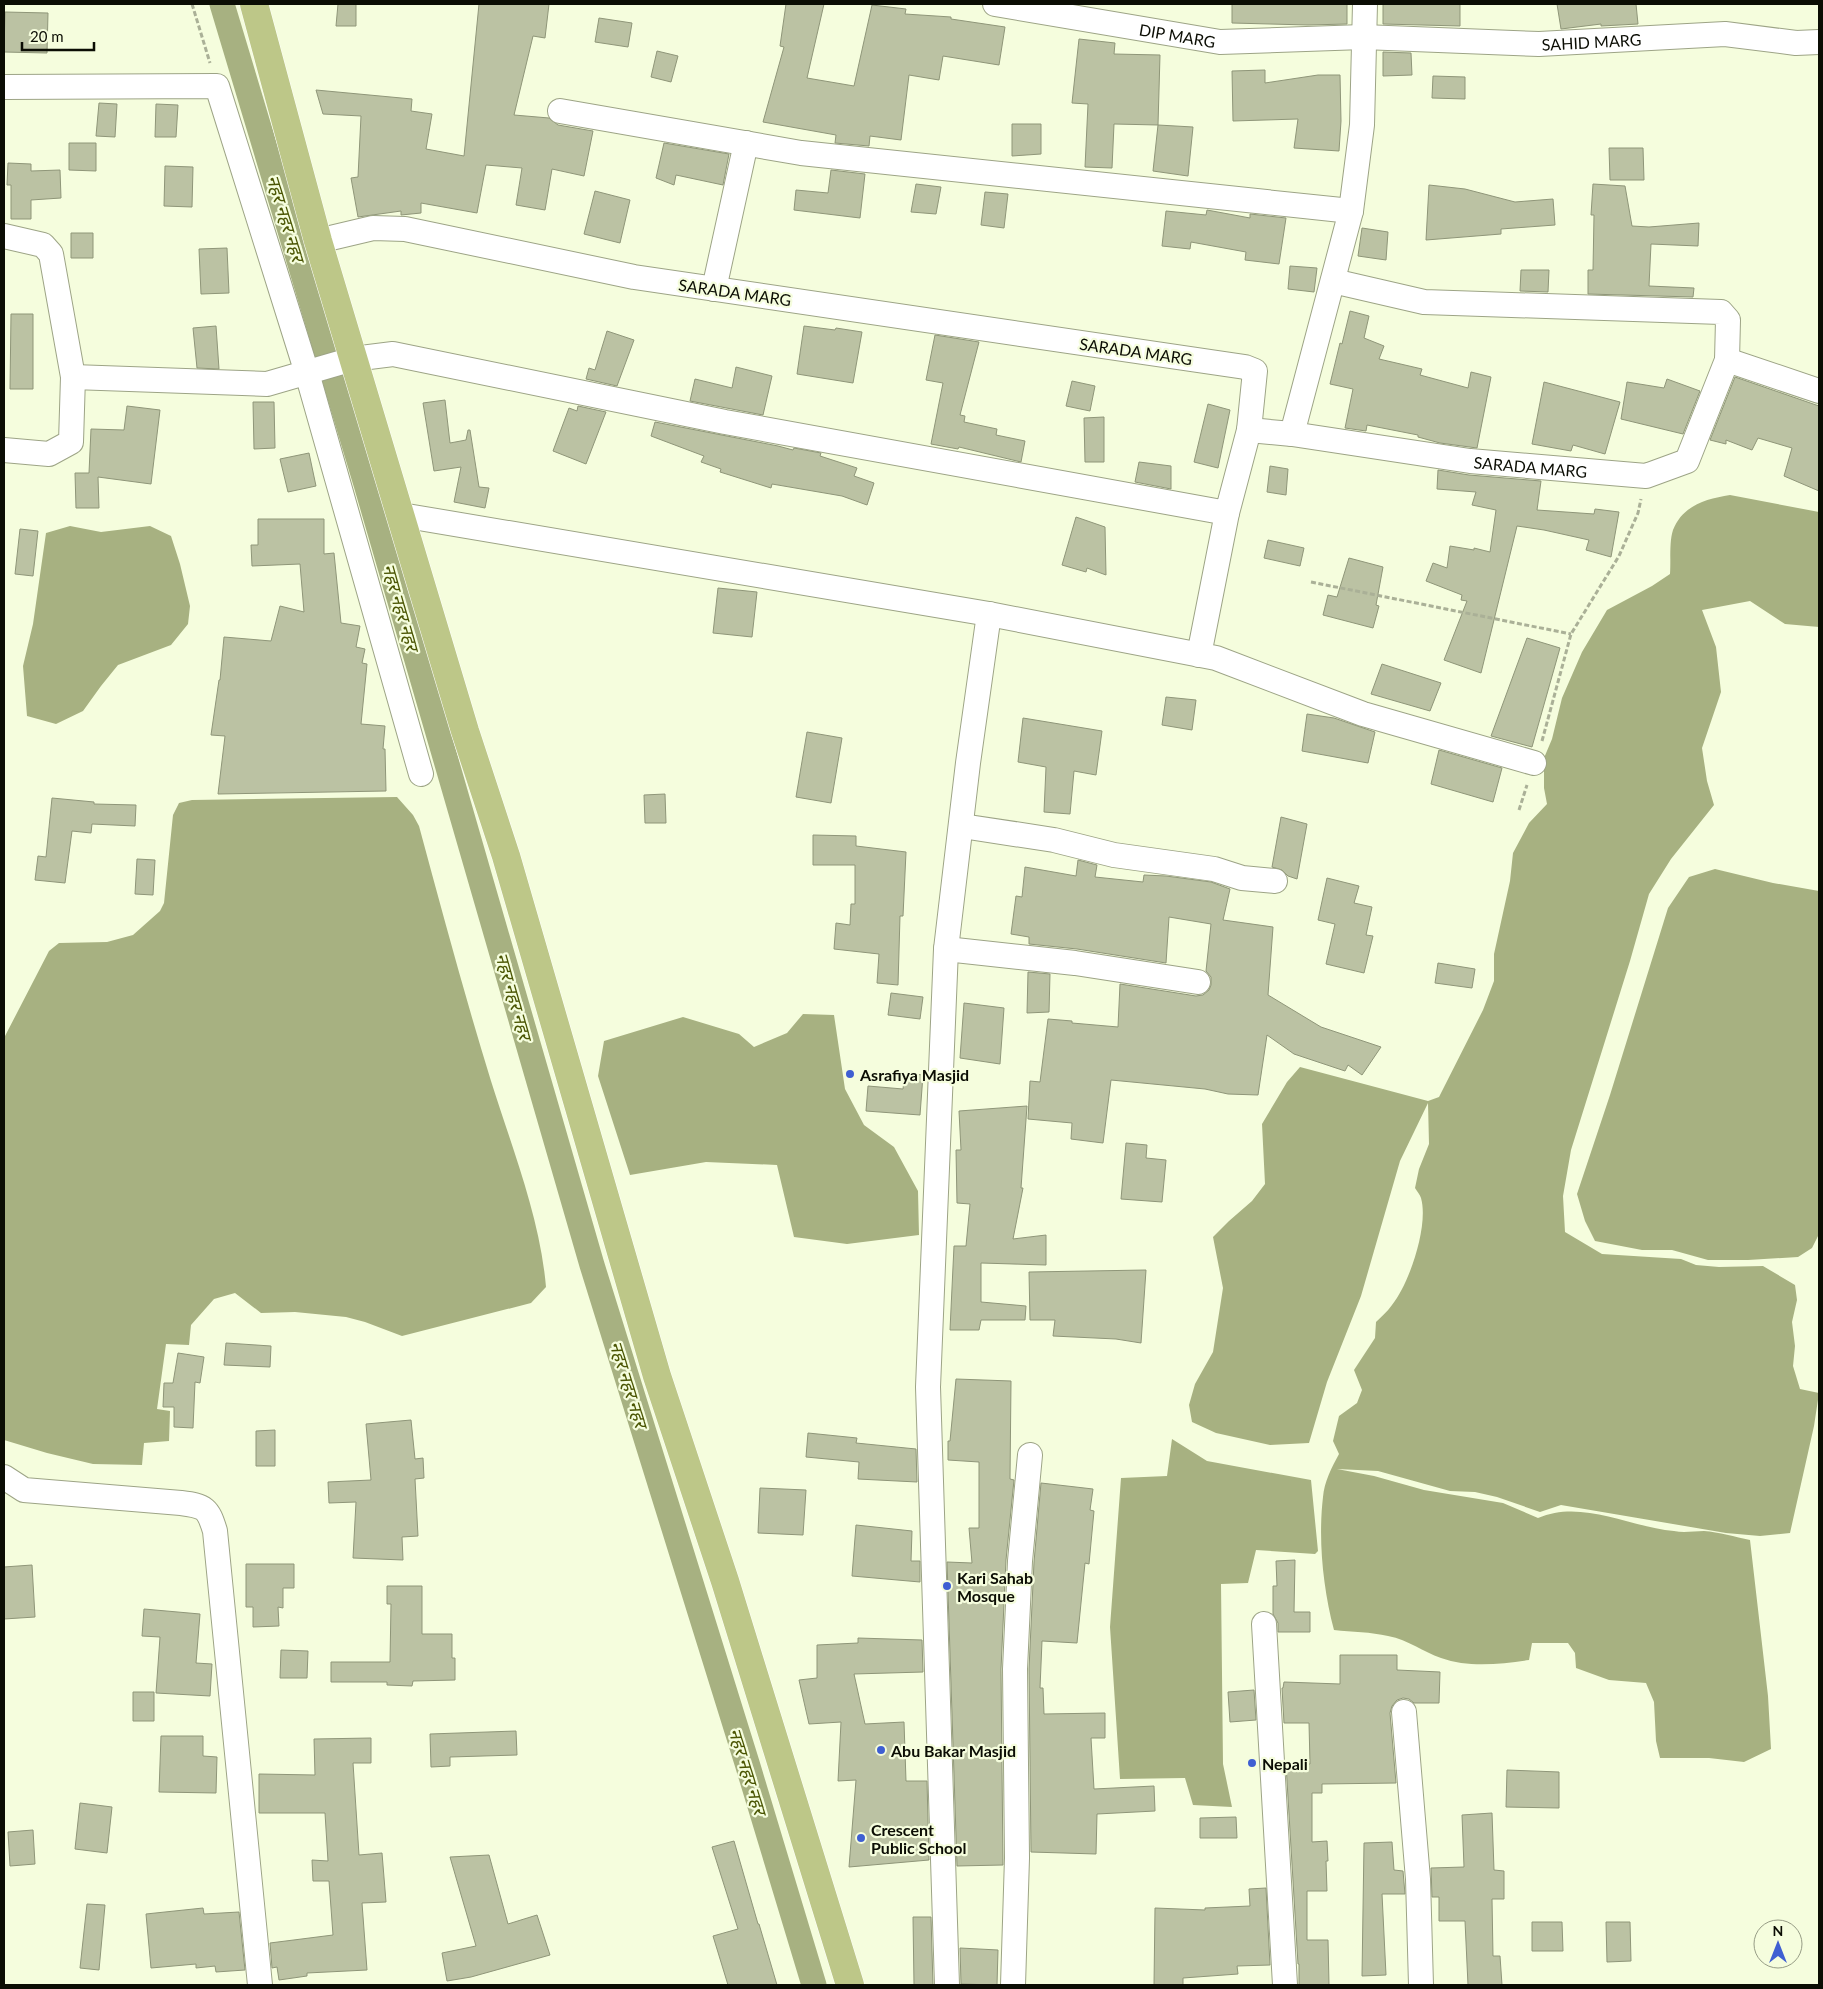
<svg xmlns="http://www.w3.org/2000/svg" width="1823" height="1989" viewBox="0 0 1823 1989" font-family="Lato,'Noto Sans Devanagari',sans-serif">
  <rect width="100%" height="100%" fill="#f5fddd"/>
  <path fill="#a7b181" d="M1730,495L1819,512V627L1785,624L1750,601L1702,610L1716,647L1721,692L1702,748L1707,781L1714,805L1671,859L1649,894L1630,961L1571,1150L1563,1196L1565,1232L1602,1254L1681,1259L1696,1265L1719,1267L1763,1266L1795,1285L1797,1300L1792,1322L1795,1346L1793,1366L1800,1389L1819,1393L1814,1426L1790,1533L1760,1536L1726,1533L1561,1505L1540,1512L1497,1497L1475,1492L1450,1491L1378,1471L1337,1469L1374,1476L1424,1490L1503,1503L1538,1518C1582,1499 1629,1527 1674,1531C1684,1533 1694,1531 1704,1531C1719,1532 1735,1537 1750,1540L1768,1696L1771,1749L1744,1762L1709,1758H1660L1656,1741L1654,1702L1646,1683L1609,1680L1576,1668L1575,1653L1568,1643H1532L1529,1660C1501,1664 1469,1668 1441,1658C1423,1652 1409,1640 1388,1636C1371,1632 1352,1632 1334,1630C1323,1588 1318,1540 1323,1497C1324,1482 1332,1467 1339,1454L1333,1441L1339,1416L1357,1403L1362,1390L1354,1370L1375,1338L1376,1322C1381,1317 1387,1312 1392,1305C1409,1284 1429,1226 1421,1198C1420,1195 1417,1191 1415,1188L1419,1169L1429,1144L1428,1103L1400,1161L1361,1296L1327,1382L1309,1443L1270,1445L1216,1433L1192,1422L1189,1405L1195,1384L1213,1352L1223,1288L1213,1237L1229,1221L1252,1201L1265,1184L1262,1124L1287,1082L1300,1067L1428,1101L1439,1097L1483,1010L1494,981V954L1510,881L1513,853L1529,823L1547,804L1544,788V758L1552,739L1562,698L1582,652L1607,610L1652,586L1670,574C1671,561 1669,542 1673,530C1683,505 1706,499 1730,495Z
    M70,526L101,532L150,526L171,536L180,564L190,606L188,624L171,645L118,665L101,686L83,711L56,724L27,716L23,666L33,624L46,533Z
    M397,797L413,815L419,826C442,911 465,997 491,1081C512,1148 540,1217 546,1287L531,1303L402,1336L365,1322L346,1317L295,1312L261,1313L235,1293L214,1299L191,1325L189,1345L166,1344L157,1409L170,1411L169,1441L144,1443L142,1465L93,1464L47,1453L4,1440V1038L49,951L59,943L107,942L133,935L160,911L164,903L173,815L179,803L192,800Z
    M1715,869L1773,883L1819,891V1234L1812,1248L1798,1257L1748,1260H1708L1672,1250H1642L1595,1241L1585,1221L1577,1194L1610,1095L1668,908L1689,877Z
    M803,1014L834,1015L845,1089L864,1125L894,1147L918,1191L919,1235L847,1244L794,1237L777,1165L706,1162L630,1175L598,1076L604,1041L683,1017L739,1034L754,1047L787,1033Z
    M1172,1439L1207,1461L1311,1480L1318,1551L1315,1554L1256,1550L1248,1583L1221,1584L1223,1764L1232,1807L1193,1805L1185,1778L1120,1779L1110,1627L1121,1478L1167,1476Z"/>
  <g fill="none" stroke-linecap="round" stroke-linejoin="round">
    <path stroke="#a7b181" stroke-width="25" d="M222,4L366,484L592,1265L747,1763L814,1985"/>
  </g>
  <path fill="#bbc2a3" stroke="#8f9679" d="M338,4H356V26H336Z
    M479,4H549L545,38L533,36L514,115L549,118L558,125L593,131L584,176L552,169L545,210L516,205L522,168L486,165L477,213L421,203V213L401,215V211L358,217L351,178L358,177L361,116L323,114L316,90L412,99L411,111L432,114L426,149L464,156Z
    M786,4H824L807,78L854,86L872,5L906,9L905,14L951,17V19L1005,27L999,65L943,56L939,80L909,75L901,140L870,136L869,146L835,143L836,135L763,122L784,47L780,46Z
    M1232,4H1347V24L1308,25L1232,23Z
    M1383,4H1460V26L1383,24Z
    M1557,4H1636L1638,24L1601,26V24L1561,29Z
    M5,12L48,13L47,53L4,52Z
    M599,18L632,23L628,47L595,42Z
    M1079,39L1115,43L1114,54L1160,55L1158,125L1114,124L1112,168L1085,167L1088,104L1072,103Z
    M657,51L678,56L671,82L651,77Z
    M1383,52L1411,53L1412,75L1383,76Z
    M1265,70V83L1318,75H1340L1341,121L1339,151L1294,148L1298,119L1233,121L1232,71Z
    M1433,76L1465,77V99L1432,98Z
    M99,103L117,104L115,137L96,136Z
    M156,104L178,105L176,137H155Z
    M1012,124H1041V154L1012,156Z
    M1158,125L1193,127L1188,176L1153,171Z
    M69,143H96V171L69,170Z
    M664,143L729,154L723,185L676,175L674,185L656,178Z
    M1609,148H1643L1644,180H1610Z
    M8,163L31,164V171L60,170L61,198L31,200V219H11V185H7Z
    M165,166L193,167L192,207L164,206Z
    M831,170L865,174L860,218L794,210L796,190L828,193Z
    M916,184L941,187L936,214L911,212Z
    M1593,184L1625,186L1632,226L1649,227L1699,223L1698,246L1651,244L1649,286L1694,288L1693,297L1588,294V270H1593L1594,215H1591Z
    M1429,185L1465,189L1515,202L1553,199L1555,225L1501,229V234L1426,240Z
    M595,191L630,200L620,243L584,234Z
    M985,192L1008,194L1004,228L981,225Z
    M1207,210L1250,218V214L1286,218L1279,264L1245,260L1246,252L1191,242L1190,249L1162,246L1166,211L1206,215Z
    M1362,228L1388,232L1386,260L1358,256Z
    M71,233H93V258H71Z
    M227,248L229,293L201,294L199,249Z
    M1290,266L1317,268L1314,292L1288,289Z
    M1521,270H1549L1548,292L1520,291Z
    M1350,311L1369,316L1364,338L1384,346L1379,359L1422,369L1420,375L1468,388L1471,372L1491,377L1477,448L1440,443L1418,437V435L1367,425L1366,431L1345,428L1353,389L1330,384L1340,343L1342,344Z
    M11,314H33V389H10Z
    M216,326L219,369L197,368L193,328Z
    M804,326L835,330L836,328L862,332L853,383L797,374Z
    M607,331L634,340L617,386L586,379L589,368L595,370Z
    M935,335L979,342L960,415L965,416L964,422L997,429L996,435L1025,441L1021,462L959,447L958,449L931,444L943,383L926,380Z
    M736,367L772,376L763,415L690,401L695,379L732,388Z
    M1735,377L1819,406V491L1784,476L1792,448L1758,438L1752,450L1726,440V444L1710,440Z
    M1667,379L1700,391L1683,434L1621,419L1627,382L1664,388Z
    M1072,381L1095,386L1090,411L1066,406Z
    M1544,382L1620,402L1605,454L1573,445L1571,451L1532,444Z
    M445,400L450,443L466,440L468,430H470L479,487L489,488L485,508L454,502L461,467L434,471L423,403Z
    M253,402H274L275,448L254,449Z
    M1208,404L1230,410L1218,468L1194,462Z
    M127,406L160,410L151,484L98,477L99,508H76L75,473H89L91,429L124,430Z
    M578,406L606,412L586,464L553,451L569,408L577,411Z
    M1104,417V462H1085L1084,418Z
    M655,422L778,446L793,450L794,448L821,453L820,456L857,468L854,476L874,483L867,505L842,496L772,484L771,488L720,472L721,469L701,462L704,456L651,436Z
    M309,453L316,486L288,492L280,459Z
    M1139,462L1171,466V489L1135,482Z
    M1270,466L1288,469L1286,495L1267,492Z
    M1438,470L1469,475L1541,481L1537,510L1594,514L1595,509L1619,512L1611,557L1586,550L1589,540L1544,530L1517,526L1481,673L1444,660L1467,601L1461,600L1462,595L1426,581L1433,563L1447,568L1450,546L1474,550V548L1490,552L1496,510L1472,505L1476,492L1437,489Z
    M1076,517L1105,527L1106,575L1087,568L1086,572L1062,565Z
    M258,519H324V554L334,553L341,623L360,626L356,647L365,649L362,663L367,664L361,724L385,726L383,749H385L386,791L218,794L225,736L211,735L219,680H220L224,637L271,641L280,606L304,612L300,564L252,566L251,545H258Z
    M20,529L38,531L33,576L15,574Z
    M1268,540L1304,548L1300,566L1264,558Z
    M1349,558L1383,567L1376,605L1379,606L1373,628L1323,615L1328,595L1337,597Z
    M718,588L757,592L752,637L713,633Z
    M1527,638L1560,648L1532,747L1491,736Z
    M1382,664L1441,683L1430,711L1371,694Z
    M1166,697L1196,700L1192,730L1162,725Z
    M1307,714L1334,718L1375,732L1368,763L1302,751Z
    M1023,718L1102,731L1096,775L1074,771L1070,814L1044,812L1046,767L1018,762Z
    M807,732L842,738L831,803L796,797Z
    M1439,750L1502,768L1493,802L1431,784Z
    M665,794L666,823H645L644,795Z
    M52,798L94,802V804L136,805L135,826L92,824L91,833L72,831L65,883L35,880L38,856L46,857Z
    M1281,817L1307,824L1297,879L1288,876L1282,870L1272,867Z
    M813,835L856,836V846L906,852L903,916H900L898,985L877,983L879,954L834,949L836,923L850,925L851,904H855V865H813Z
    M137,859L155,860L153,895L135,894Z
    M1078,860L1097,865L1095,877L1143,882L1144,875L1166,876L1211,882L1230,889L1223,920L1273,927L1268,995L1321,1027L1381,1047L1362,1075L1348,1065L1345,1071L1294,1054L1267,1035L1258,1095L1228,1094L1205,1089L1111,1080L1103,1143L1071,1139L1072,1123L1028,1119L1030,1081L1040,1082L1048,1019L1072,1021V1023L1118,1027L1120,984L1196,996L1203,995L1209,990L1211,985V977L1206,971L1211,924L1169,917L1166,963L1077,949L1029,944V937L1011,934L1016,896L1022,897L1025,867L1076,876Z
    M1327,878L1359,886L1354,903L1372,907L1366,935L1373,936L1364,973L1326,964L1335,924L1318,920Z
    M1438,963L1475,969L1472,988L1435,983Z
    M1028,972L1050,974L1049,1012L1027,1013Z
    M891,993L923,997L920,1019L888,1015Z
    M964,1003L1004,1008L1000,1064L960,1058Z
    M905,1073L923,1075L920,1115L866,1111L868,1086L903,1089Z
    M1027,1106L1021,1188H1023L1013,1239L1046,1235V1265L981,1263V1302L1026,1306L1025,1320H981L979,1330H950L954,1246H966L970,1204L957,1203L956,1150H961L959,1111Z
    M1126,1143L1147,1145L1146,1158L1166,1160L1162,1202L1121,1199Z
    M1146,1270L1141,1343L1116,1339L1053,1336L1055,1320H1030L1029,1272Z
    M226,1343L271,1346L270,1367L224,1365Z
    M178,1353L204,1357L200,1383L195,1382L193,1428L174,1427V1407H163L164,1383H173Z
    M956,1379L1011,1381L1010,1479L1014,1480L1006,1560L1001,1669L1003,1865L957,1866L947,1562L972,1563L969,1528H979V1462L948,1460V1441H950Z
    M411,1420L415,1459L423,1458L424,1478L415,1479L418,1536L402,1537L403,1560L353,1558L356,1502L329,1503L328,1482L371,1480L366,1424Z
    M275,1430V1466H256V1431Z
    M808,1433L857,1438L856,1443L916,1449L917,1482L858,1479L859,1462L806,1457Z
    M1041,1483L1093,1489L1090,1510L1094,1511L1089,1564L1085,1563L1077,1643L1042,1641L1040,1688H1043L1044,1714L1105,1713V1738H1091L1094,1789L1154,1786L1155,1811L1097,1814L1096,1854L1031,1852L1029,1669L1034,1562Z
    M760,1488L806,1490L803,1535L758,1533Z
    M856,1525L912,1531L911,1561H920V1582L852,1576Z
    M1295,1560L1294,1612H1310V1632H1278V1623L1273,1614V1586H1277L1276,1561Z
    M246,1564H294V1588H283V1608L278,1607L279,1626L253,1627V1607H246Z
    M32,1565L35,1617L4,1619V1567Z
    M387,1586H422V1634H452V1658H455V1680L413,1681L412,1686L387,1685V1682H331V1662H390L391,1604H387Z
    M144,1609L200,1614L196,1663L212,1664L210,1696L156,1693L160,1637L142,1636Z
    M858,1638L922,1640L923,1672L854,1674L865,1724L904,1722L906,1781H927L929,1860L849,1867L856,1780L838,1781L841,1722L809,1724L799,1680L817,1678V1645L858,1643Z
    M281,1650L308,1651L307,1678H280Z
    M1340,1655H1397V1670L1440,1672L1439,1703H1414L1409,1699L1403,1698L1397,1700L1392,1706L1390,1713L1396,1783L1322,1784V1793H1312V1842L1327,1841L1328,1861H1326L1327,1891H1307V1940H1328L1329,1985H1299V1964H1298L1286,1764H1310L1309,1723H1284L1282,1688H1283L1284,1682L1340,1684Z
    M1254,1690L1256,1720L1230,1722L1228,1692Z
    M133,1692H154V1721H133Z
    M516,1731L517,1755L450,1757V1766L431,1767L430,1734Z
    M161,1736H203V1756L217,1757L216,1793L159,1792Z
    M371,1738V1763H353L359,1855L382,1853L386,1902L362,1903L367,1970L307,1973V1976L279,1980L277,1967L272,1968L270,1943L333,1935L329,1881H313L312,1860L328,1861L325,1813H259V1774L315,1775L314,1739Z
    M1507,1770L1559,1772V1808L1506,1807Z
    M80,1803L112,1807L107,1853L75,1849Z
    M1492,1813L1494,1870L1504,1871V1899H1492L1493,1956H1500L1502,1985H1468L1465,1921H1439V1897H1432L1431,1868L1464,1867L1462,1815Z
    M1236,1817L1237,1838H1200V1818Z
    M33,1830L35,1864L10,1866L8,1832Z
    M734,1841L758,1924H759L777,1985H728L713,1936L738,1929L712,1847Z
    M1392,1842L1394,1870L1403,1871L1405,1894H1382L1386,1975L1362,1976L1364,1843Z
    M489,1855L508,1924L537,1915L550,1955L471,1977L447,1981L442,1953L476,1946L450,1857Z
    M1266,1888L1270,1965L1237,1966L1238,1974L1183,1978V1985H1154L1155,1908L1205,1910V1908L1250,1906L1249,1889Z
    M87,1904L105,1905L99,1970L80,1968Z
    M203,1908L204,1914L239,1912L245,1970L216,1972L215,1966L196,1968V1964L151,1968L146,1914Z
    M913,1917H931L933,1985H914Z
    M1532,1922H1562L1563,1951H1532Z
    M1606,1922H1630L1631,1961L1607,1962Z
    M960,1948L998,1950L997,1985L961,1984Z"/>
  <g fill="none" stroke-linecap="round" stroke-linejoin="round">
    <g stroke="#9da486" stroke-width="26">
      <g id="minor">
        <path id="s1" d="M995,4L1220,42L1363,37L1539,44L1725,34L1796,43L1819,42"/>
        <path d="M4,87L217,86L307,373L421,774"/>
        <path d="M560,111L801,153L1351,211"/>
        <path d="M4,236L43,245L51,254L73,377"/>
        <path d="M714,289L746,143"/>
        <path d="M1727,360L1819,391"/>
        <path id="s2" d="M1249,430L1292,434L1470,461L1646,476L1687,461L1727,360L1728,320L1721,312L1424,302L1333,281"/>
        <path d="M1292,434L1351,211L1362,125L1365,4"/>
        <path d="M4,450L49,454L71,442L73,377L267,384L353,359L393,354L725,422L1227,513L1249,430L1255,371L1245,367L634,277L405,229L373,228L318,241"/>
        <path d="M401,515L989,614L1216,658L1363,714L1534,763"/>
        <path d="M1199,655L1227,513"/>
        <path d="M962,826L1054,840L1114,855L1214,869L1242,878L1275,881"/>
        <path d="M946,949L1075,963L1198,982"/>
        <path d="M4,1477L24,1490L181,1503C205,1506 208,1508 215,1531L260,1985"/>
        <path d="M1264,1624L1285,1985"/>
        <path d="M1404,1712L1418,1879L1421,1985"/>
        <path d="M947,1985L928,1387L946,949L968,763L989,614"/>
        <path d="M1013,1985L1017,1858L1015,1669L1020,1561L1030,1455"/>
      </g>
    </g>
    <g stroke="#fff" stroke-width="29">
      <path id="major" d="M254,4L318,241L465,731L506,856L657,1376L725,1581L850,1985"/>
    </g>
    <path stroke="#aab097" stroke-width="3" stroke-dasharray="5 2.5" stroke-linecap="butt" d="M192,4L210,63
      M1311,582L1571,634
      M1542,741L1571,634L1619,556L1638,513L1641,499
      M1519,810L1527,785"/>
    <use href="#minor" stroke="#fff" stroke-width="24"/>
    <use href="#major" stroke="#bdc788" stroke-width="28"/>
  </g>
  <g fill="#3f5fd2" stroke="#f5fddd" stroke-width="2">
    <circle cx="850" cy="1074" r="5"/>
    <circle cx="947" cy="1586" r="5"/>
    <circle cx="881" cy="1750" r="5"/>
    <circle cx="1252" cy="1763" r="5"/>
    <circle cx="861" cy="1838" r="5"/>
  </g>
  <g text-anchor="middle" dominant-baseline="central" stroke-width="4.5" stroke-linejoin="round" paint-order="stroke">
    <g font-size="16" fill="#0b0d04" stroke="#f5fddd">
      <text stroke="none"><textPath href="#s1" startOffset="185">DIP MARG</textPath></text>
      <text stroke="none"><textPath href="#s1" startOffset="600">SAHID MARG</textPath></text>
      <text transform="translate(735 292) rotate(8)">SARADA MARG</text>
      <text transform="translate(1136 351) rotate(8)">SARADA MARG</text>
      <text stroke="none"><textPath href="#s2" startOffset="284">SARADA MARG</textPath></text>
    </g>
    <g font-size="16" font-weight="bold" fill="#0b0d04" stroke="#f5fddd" text-anchor="start">
      <text x="860" y="1074">Asrafiya Masjid</text>
      <text x="957" y="1577">Kari Sahab<tspan x="957" dy="18">Mosque</tspan></text>
      <text x="891" y="1750">Abu Bakar Masjid</text>
      <text x="1262" y="1763">Nepali</text>
      <text x="871" y="1829">Crescent<tspan x="871" dy="18">Public School</tspan></text>
    </g>
    <g font-size="18" font-style="italic" fill="#4a5503" stroke="#f5fddd">
      <text transform="translate(286 218) rotate(73)">नहर नहर नहर</text>
      <text transform="translate(401 607) rotate(74)">नहर नहर नहर</text>
      <text transform="translate(514 996) rotate(74)">नहर नहर नहर</text>
      <text transform="translate(629 1384) rotate(73)">नहर नहर नहर</text>
      <text transform="translate(748 1771) rotate(73)">नहर नहर नहर</text>
    </g>
  </g>
  <rect width="1823" height="1989" fill="none" stroke="#0b0d04" stroke-width="10"/>
  <g transform="translate(1778 1944)"><circle r="24" fill="#f5fddd" stroke="#979d86"/>
  <path d="M0-4L9 19L0 12L-9 19Z" fill="#3f5fd2"/>
  <text y="-8" font-size="14" font-weight="bold" text-anchor="middle" fill="#0b0d04">N</text>
  </g>
  <path d="M22 42v8h72v-8" fill="none" stroke="#0b0d04" stroke-width="2.5"/>
  <text x="30" y="42" font-size="15" fill="#0b0d04" stroke="#f5fddd" stroke-width="4" paint-order="stroke">20 m</text>
</svg>
